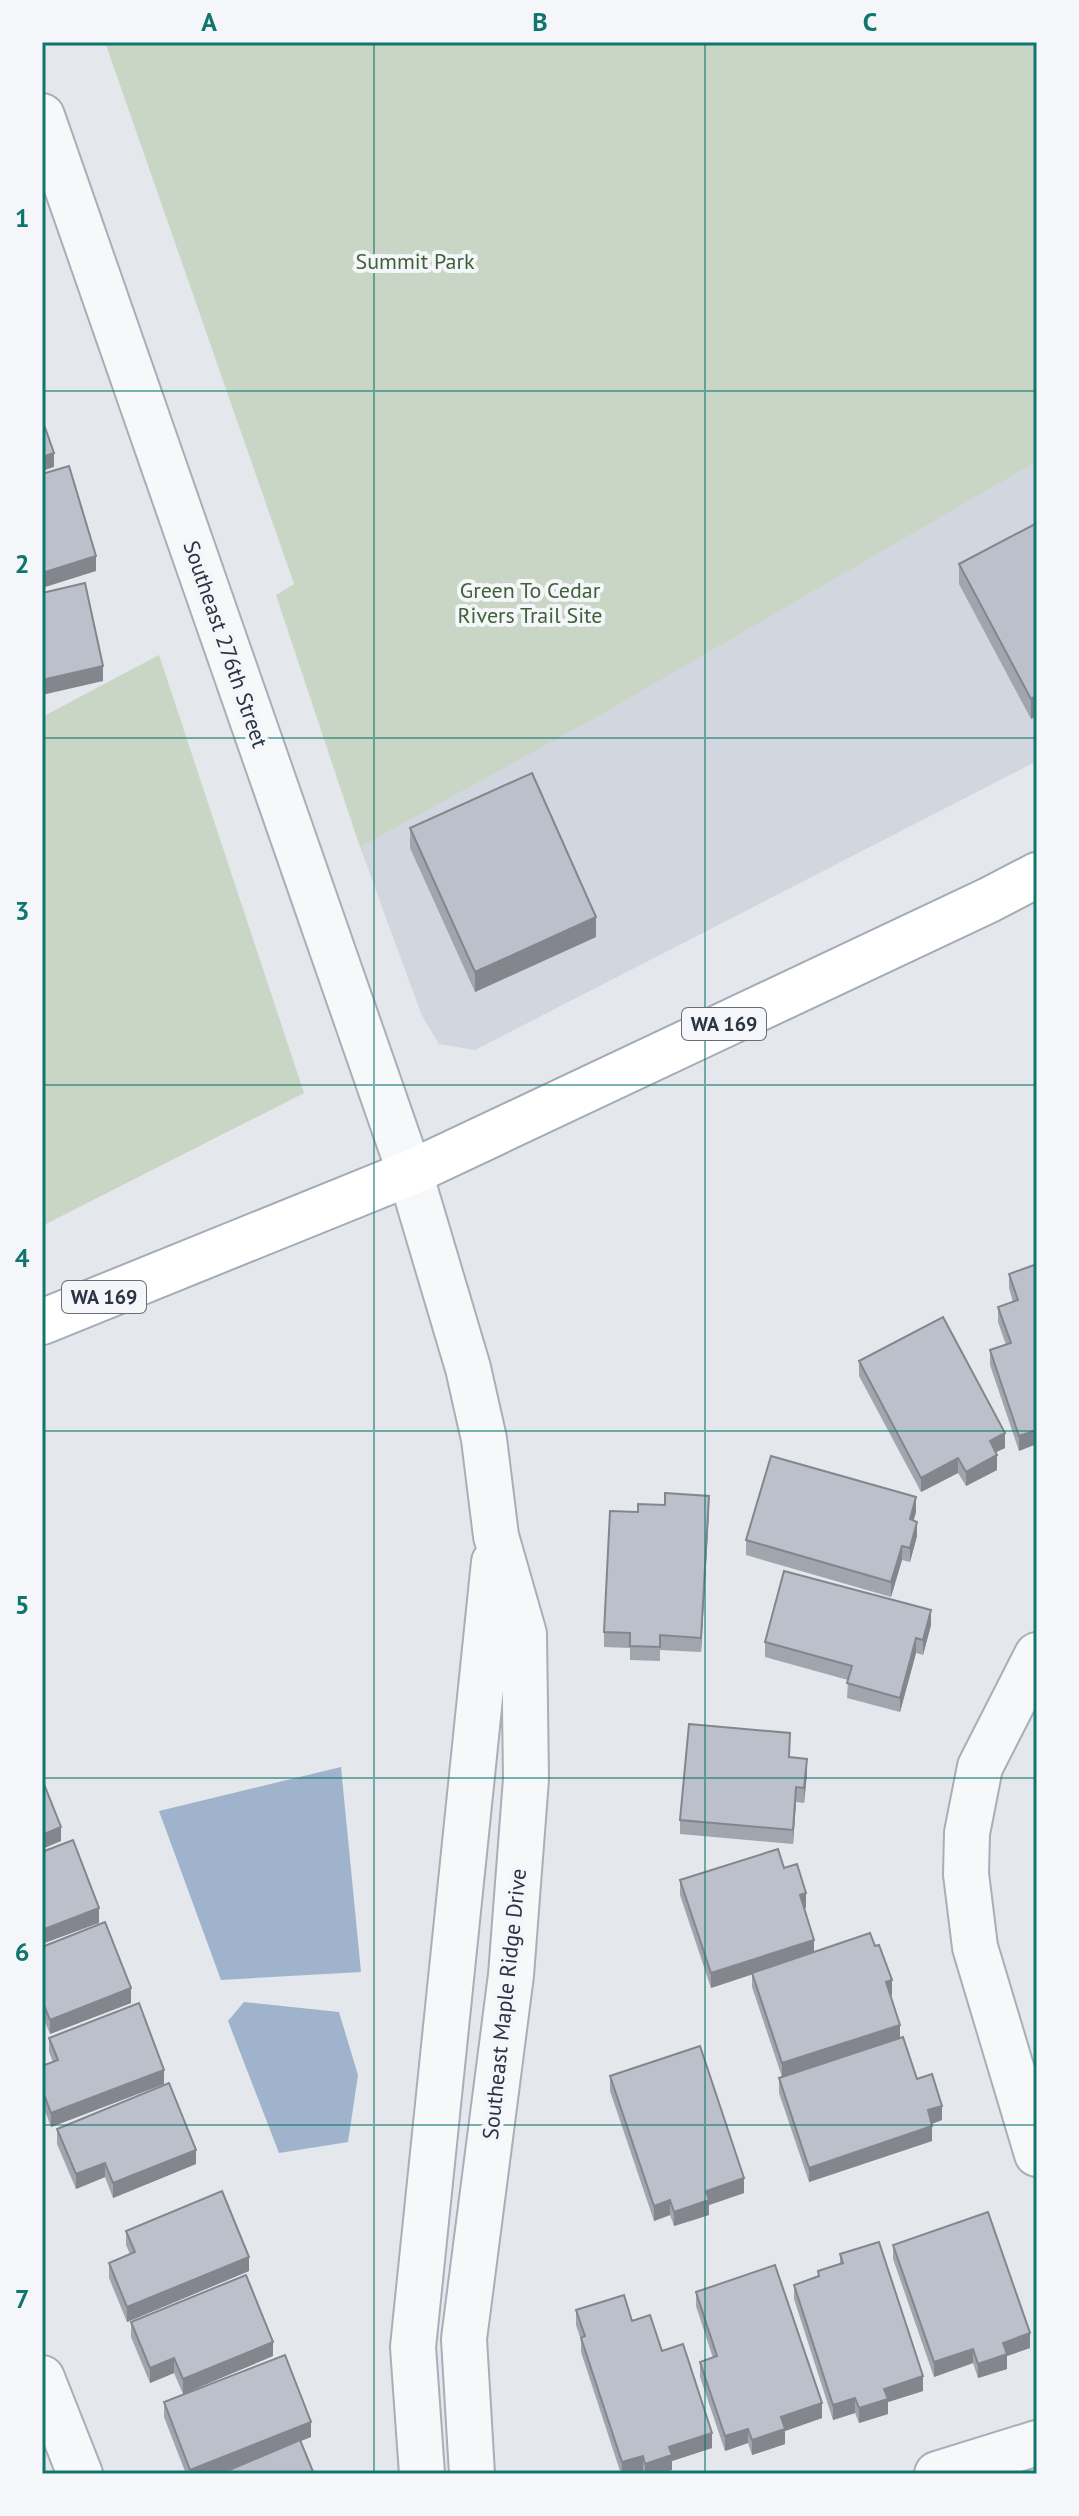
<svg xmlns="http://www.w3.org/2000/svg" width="1079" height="2516" viewBox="0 0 1079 2516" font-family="'PT Sans',sans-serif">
  <rect width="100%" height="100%" fill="#e4e7ec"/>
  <path fill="#d2d6de" d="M1037,450V761L475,1050L439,1044L422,1016L360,847Z"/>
  <path fill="#c9d6c5" d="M105,42H1037V461L600,715L360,847L276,595L294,584Z
    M159,655L304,1093L42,1226V717Z"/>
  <path fill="#9fb4cc" d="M341,1767L361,1972L221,1980L159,1811Z
    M244,2002L339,2012L358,2075L348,2142L279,2153L228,2021Z"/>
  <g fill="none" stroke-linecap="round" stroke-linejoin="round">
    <g stroke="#a9aeb7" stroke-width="48">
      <path id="minor" d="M42,116L410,1173L468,1368L484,1439L496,1536L524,1634L526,1779L511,1975L464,2339L472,2474
        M1037,1655L980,1767L967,1833L966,1874L975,1947L1037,2154
        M42,2378L80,2474
        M422,2474L413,2347L494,1562
        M937,2474L1037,2443"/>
    </g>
    <g stroke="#a3abb8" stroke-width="48">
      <path id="major" d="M42,1322L410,1173L989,900L1037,875"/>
    </g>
    <use href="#minor" stroke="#f7f8fa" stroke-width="44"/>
    <use href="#major" stroke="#fff" stroke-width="44"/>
  </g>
  <path fill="#a1a5ae" d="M1037,523L1031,719L959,584V564Z
    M410,828L596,937L475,992L410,848Z
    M1037,1264L1019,1451L990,1365V1350L1006,1345L998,1322V1307L1013,1302L1009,1288V1274Z
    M859,1361L1005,1448L996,1452L997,1470L966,1486L958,1473L921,1492L859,1376Z
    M665,1505L709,1510L701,1652L660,1650V1661L630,1660V1648L604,1647V1632L638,1512Z
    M916,1512L913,1521L917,1536L910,1562L902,1560L891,1597L746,1555V1540Z
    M931,1625L923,1655L916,1653L900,1712L847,1698L848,1680L765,1657V1642Z
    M790,1748V1757L807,1774L804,1803L796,1802L793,1844L680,1834V1820Z
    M784,1868L806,1908H804L814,1952L892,1995H891L900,2038L917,2079L942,2120L932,2124V2141L809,2182L779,2093V2078L782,2077L752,1987V1974L711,1988L680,1895V1880Z
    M42,1947L131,2003L50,2034L42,2015Z
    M49,2038L164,2084L51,2127L42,2103V2066L53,2062L49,2052Z
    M610,2076L744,2193L709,2205V2215L674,2226L670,2215L654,2221L610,2091Z
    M57,2129L196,2164L113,2198L105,2177L76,2189L57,2144Z
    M126,2231L249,2271L127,2322L109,2278V2263L130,2254L126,2245Z
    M893,2245L1030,2348L1007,2356V2369L978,2378L973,2363L934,2377L893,2259Z
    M840,2254L923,2391L888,2402V2414L859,2423L855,2413L833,2420L794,2299V2285L818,2276V2271L840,2264Z
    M696,2292L822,2418L785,2431V2444L752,2455L748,2443L725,2451L700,2377V2362L713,2358L696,2306Z
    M576,2310L662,2351L712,2448L672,2461V2470L658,2474H644L643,2471L632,2474H621L581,2352V2340L576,2325Z
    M131,2322L273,2356L183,2394L174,2373L150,2383L131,2337Z
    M164,2402L311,2437L217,2474H186L164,2417Z"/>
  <path fill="#83868d" d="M54,453V467L42,471V457Z
    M96,556V571L42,588V573Z
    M103,666V681L42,695V680Z
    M1037,695V716L1031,719V699Z
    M596,917V937L475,992V972Z
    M1037,1430V1444L1019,1451V1436Z
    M1005,1433V1448L990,1455V1441Z
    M997,1455V1470L966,1486V1472Z
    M958,1458V1473L921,1492V1478Z
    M709,1496V1510L701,1652V1638Z
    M916,1497V1512L910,1534V1519Z
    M917,1522V1536L910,1562V1548Z
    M902,1546V1560L891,1597V1582Z
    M931,1610V1625L923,1655V1640Z
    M916,1638V1653L900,1712V1698Z
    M807,1759V1774L804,1803V1788Z
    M796,1787V1802L793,1844V1830Z
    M61,1827V1841L42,1849V1835Z
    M806,1893V1908L800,1910V1895Z
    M99,1908V1923L42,1944V1930Z
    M814,1940V1954L711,1988V1973Z
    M892,1980V1995L886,1997V1982Z
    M131,1988V2003L50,2034V2020Z
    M900,2025V2039L782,2078V2063Z
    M164,2070V2084L51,2127V2113Z
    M942,2106V2120L928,2125V2110Z
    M932,2126V2141L809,2182V2168Z
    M196,2150V2164L113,2198V2183Z
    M105,2163V2177L76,2189V2174Z
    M744,2178V2193L709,2205V2215L674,2226V2212L706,2191Z
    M670,2200V2215L654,2221V2206Z
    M249,2257V2271L127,2322V2307Z
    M1030,2333V2348L1007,2356V2369L978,2378V2364L1003,2343Z
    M273,2342V2356L183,2394V2379Z
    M973,2349V2363L934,2377V2362Z
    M174,2358V2373L150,2383V2368Z
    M923,2376V2391L888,2402V2414L859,2423V2408L884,2389Z
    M855,2398V2413L833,2420V2405Z
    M822,2403V2418L785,2431V2444L752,2455V2440L781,2417Z
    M311,2422V2437L217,2474H190V2470Z
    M748,2429V2443L725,2451V2436Z
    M712,2433V2448L672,2461V2470L658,2474H645V2464L669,2447Z
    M643,2456V2471L632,2474H622V2462Z"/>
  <path fill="#bbc0ca" stroke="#83868d" stroke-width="2" d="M42,419L54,453L42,457Z
    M69,466L96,556L42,573V474Z
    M1037,523V695L1031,699L959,564Z
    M85,583L103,666L42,680V593Z
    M532,773L596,917L475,972L410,828Z
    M1037,1264V1430L1019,1436L990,1350L1011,1343L998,1307L1018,1300L1009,1274Z
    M943,1317L1005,1433L990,1441L997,1455L966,1472L958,1458L921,1478L859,1361Z
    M771,1456L916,1497L910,1519L917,1522L910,1548L902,1546L891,1582L746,1540Z
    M665,1493L709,1496L701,1638L660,1635V1647L630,1646V1633L604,1632L610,1511L638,1512V1504L665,1505Z
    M784,1571L931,1610L923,1640L916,1638L900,1698L847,1683L852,1666L765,1642Z
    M689,1724L790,1733L789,1757L807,1759L804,1788L796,1787L793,1830L680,1820Z
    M42,1779L61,1827L42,1835Z
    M73,1840L99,1908L42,1930V1852Z
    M778,1849L784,1868L797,1864L806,1893L800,1895L814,1940L711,1973L680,1880Z
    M105,1922L131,1988L50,2020L42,2000V1947Z
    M870,1933L875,1946L879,1945L892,1980L886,1982L900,2025L782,2063L752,1973Z
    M139,2003L164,2070L51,2113L42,2089V2066L58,2060L49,2038Z
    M903,2037L917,2079L932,2074L942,2106L928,2110L932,2126L809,2168L779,2078Z
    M700,2046L744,2178L706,2191L709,2200L674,2212L670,2200L654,2206L610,2076Z
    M169,2083L196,2150L113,2183L105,2163L76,2174L57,2129Z
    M222,2191L249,2257L127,2307L109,2263L135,2252L126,2231Z
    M988,2212L1030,2333L1003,2343L1007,2354L978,2364L973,2349L934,2362L893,2245Z
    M879,2242L923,2376L884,2389L888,2399L859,2408L855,2398L833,2405L794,2285L819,2276L818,2271L843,2263L840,2254Z
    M775,2265L822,2403L781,2417L785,2429L752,2440L748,2429L725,2436L700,2362L717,2356L696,2292Z
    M246,2275L273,2342L183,2379L174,2358L150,2368L131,2322Z
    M624,2295L632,2321L650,2315L662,2351L683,2344L712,2433L669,2447L672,2455L645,2464L643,2456L622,2462L581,2338L585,2336L576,2310Z
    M285,2355L311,2422L190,2470L164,2402Z
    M300,2440L314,2474H220Z"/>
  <path fill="none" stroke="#0f766e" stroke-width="2" stroke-opacity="0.55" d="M374,42V2474M705,42V2474M42,391H1037M42,738H1037M42,1085H1037M42,1431H1037M42,1778H1037M42,2125H1037"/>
  <g text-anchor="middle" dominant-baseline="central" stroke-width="8" stroke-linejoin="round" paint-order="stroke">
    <g fill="#f4f6f9" stroke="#676e7b" stroke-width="2">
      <rect x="682" y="1008" width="84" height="32" rx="6"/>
      <rect x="62" y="1281" width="84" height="32" rx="6"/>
    </g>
    <g font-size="20" font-weight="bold" fill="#2b3445">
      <text x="724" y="1024">WA 169</text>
      <text x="104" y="1297">WA 169</text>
    </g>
    <g font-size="22" fill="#3f6138" stroke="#f4f6f9">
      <text x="415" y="261">Summit Park</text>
      <text x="530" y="590">Green To Cedar<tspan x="530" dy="25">Rivers Trail Site</tspan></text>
    </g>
    <g font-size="22" fill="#2b3445" stroke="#f4f6f9">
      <text transform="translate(226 644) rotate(71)">Southeast 276th Street</text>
      <text transform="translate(504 2004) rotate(-84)">Southeast Maple Ridge Drive</text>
    </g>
  </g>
  <rect width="1079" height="2516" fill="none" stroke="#f4f6f9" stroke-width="88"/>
  <rect x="44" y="44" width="991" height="2428" fill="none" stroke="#0f766e" stroke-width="3"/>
  <g font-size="26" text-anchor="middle" font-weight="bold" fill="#0f766e">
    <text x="209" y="31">A</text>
    <text x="540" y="31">B</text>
    <text x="870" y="31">C</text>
    <text x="22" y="227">1</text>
    <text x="22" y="573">2</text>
    <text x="22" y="920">3</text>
    <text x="22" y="1267">4</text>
    <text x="22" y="1614">5</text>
    <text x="22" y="1961">6</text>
    <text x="22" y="2308">7</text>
  </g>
</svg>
